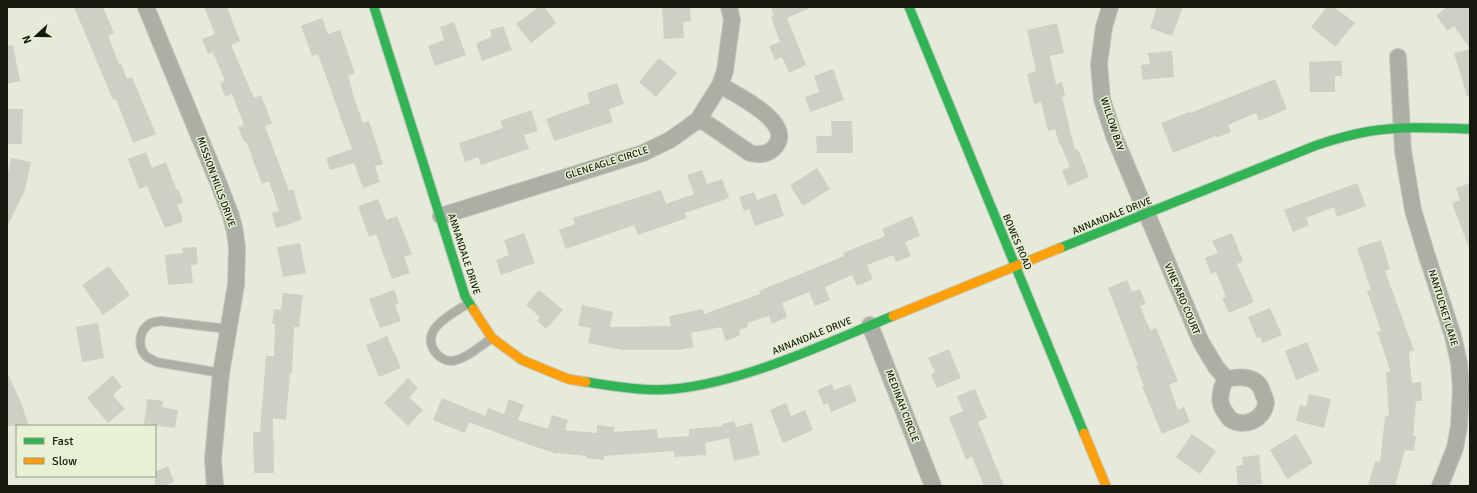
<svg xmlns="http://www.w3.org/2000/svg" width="1477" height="493" viewBox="0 0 1477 493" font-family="Signika,sans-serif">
  <rect width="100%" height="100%" fill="#e5eada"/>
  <path fill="#ccd1c4" d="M74,7H103L114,33L108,36L119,64L121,63L127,79L132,77L156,134L133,143L116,99L113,100Z
    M204,7H227L240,41L231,45L254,98L261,95L272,123L265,126L289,191L293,189L302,220L276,228L272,213L279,211L269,181L262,184L246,141L244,142L238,127L244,125L232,94L225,97L220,83L225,81L213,52L208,54L202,39L215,34Z
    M539,7H544L556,23L531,43L516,24Z
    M662,7H690L691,21L683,22L684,38L664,39Z
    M771,7H812L787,18L806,65L789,73L782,57L775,60L769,46L780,42L771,17L774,16Z
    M1157,7H1183L1172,36L1150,28Z
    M1327,7H1334L1355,23L1335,47L1311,27Z
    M1447,7H1470V49L1454,26L1447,31L1436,15Z
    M322,18L328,34L340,30L355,73L348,76L353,92H352L363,123L369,121L383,164L375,166L380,182L363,188L354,163L330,170L326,158L352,149L318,54L312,56L301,26Z
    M454,22L466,55L435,66L428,46L444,40L440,27Z
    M1057,23L1064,53L1050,56L1056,84L1062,82L1065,96L1062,97L1075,150L1078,149L1089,177L1068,186L1062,170L1070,167L1060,143L1059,144L1055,129L1048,131L1041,102L1034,104L1027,74L1036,71L1027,30Z
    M503,26L512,50L482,61L476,43L492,37L490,30Z
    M13,45L20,81L7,84V46Z
    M1470,49V96H1467L1454,53Z
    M1172,51L1174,77L1143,80L1141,65L1150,64L1148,53Z
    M659,58L677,73L656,97L639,82Z
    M1327,61H1342V76H1335V92H1310L1309,62Z
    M833,69L844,100L810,112L805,97L819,92L814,76Z
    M1275,79L1287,109L1259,121L1256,113L1228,125L1231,132L1216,138V136L1173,153L1161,123L1189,112L1190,113Z
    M617,83L624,104L609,109L613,122L554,141L546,119L590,103L587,93Z
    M7,109H23L22,144H7Z
    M531,110L538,131L524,135L529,149L481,165L478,157L465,162L459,143L503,128L500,121Z
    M831,121H852L853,153H817L816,136H832Z
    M146,152L152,168L166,162L176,189H178L183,202L177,205L182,216V222L165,228L147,186L139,189L128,159Z
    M11,158L31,162L25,190L7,227V178Z
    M817,168L830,189L803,206L790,185Z
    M702,170L707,184L722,179L729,198L685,213L687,218L638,235L634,225L566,249L559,230L575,224L573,218L661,190L666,204L694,194L687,175Z
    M1357,183L1366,206L1337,217L1334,207L1306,218L1309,225L1293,232L1284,210Z
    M1470,183V248H1469L1452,203L1460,200L1456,188Z
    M754,192L757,200L776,193L784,216L755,226L749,209L744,211L739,197Z
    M378,199L386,220L397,216L412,254L404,257L410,273L392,279L376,234L369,237L358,206Z
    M912,216L920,236L905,242L911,256L896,262L893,255L867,265L873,279L857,286L852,275L825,287L830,300L815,306L809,292L782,303L787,317L772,324L769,316L747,323L748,327L739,330L740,335L726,341L721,327L691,333L694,347L678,350H622L588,343L591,328L578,326L582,305L613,312L610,327L671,326L669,316L703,309L704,314L760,294L759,291L844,256L843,253L885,236L882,229Z
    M524,233L535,263L501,275L496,260L509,255L504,240Z
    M1232,233L1243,261L1237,264L1254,302L1229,313L1222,298L1226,297L1216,272L1211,274L1205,258L1218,253L1212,241Z
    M1381,240L1390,269L1385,271L1414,350L1409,352L1412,383L1421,382L1422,401H1416L1413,436H1416L1414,451L1405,450L1395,486H1368L1375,461L1380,462L1385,416H1389L1386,372H1391L1377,332L1381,331L1367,291L1371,290L1357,248Z
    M300,243L306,273L283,277L277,247Z
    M196,247L198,264L191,265L193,283L168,285L165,255L183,253L182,248Z
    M109,266L130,295L103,315L82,285Z
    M1127,280L1132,292L1140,289L1146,304L1140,306L1150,330L1156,328L1178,381L1169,385L1178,410L1184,407L1190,422L1162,434L1142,386H1144L1136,366L1138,365L1108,288Z
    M394,290L399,303L395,305L401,321L380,328L369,299Z
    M539,290L563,310L546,329L537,321L540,317L526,305Z
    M283,293L303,295L299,327H294L292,373H290L286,420L273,418L274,473H254L253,432H260L266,356H274L275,324H272L274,309L281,310Z
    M1270,308L1282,335L1263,343L1260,337L1257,338L1248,317Z
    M98,323L104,358L82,362L76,327Z
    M387,336L401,368L379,377L366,345Z
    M1307,342L1319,371L1296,380L1285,351Z
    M949,349L961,378L937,388L931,374L935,372L928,358Z
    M7,372L22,405L29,426H7Z
    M113,375L122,387L113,395L125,409L108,423L87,398Z
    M408,378L418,388L409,397L423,410L408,426L384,403Z
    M832,384L834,390L850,384L857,401L831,412L828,403L824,405L817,390Z
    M975,389L987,418L978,422L1004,486H984L972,457L966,460L949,417L963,411L957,396Z
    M1309,394L1331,399L1324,428L1296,421L1300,405L1306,407Z
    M442,398L485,416L488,408L504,414L509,399L524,405L518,420L548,429L552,415L568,420L565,430L597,433V425L614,427V432L657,429L658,438L689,436V429L722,426V424L734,421L736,427L752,423L760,455L734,461L729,438L705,443L706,455L674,457V451L604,456V460L586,458V456L558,453L557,454L527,444L469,422L465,433L433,420Z
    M147,399L163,401L162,407L178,410L175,428L144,424Z
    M786,403L791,416L805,410L813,430L783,443L770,410Z
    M1192,434L1216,451L1200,474L1176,457Z
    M1296,434L1313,463L1287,479L1270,450Z
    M1259,455L1262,484L1238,486L1236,466L1243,465L1242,457Z
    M168,466L174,482L164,486H155V472Z"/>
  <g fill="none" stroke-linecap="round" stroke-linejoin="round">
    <g stroke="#c3c7bb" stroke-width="10">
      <path id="lane" d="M469,303C452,314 419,329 435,352C439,357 444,361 451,361C465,360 480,346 492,338
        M221,373L156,362C154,360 150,359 147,357C137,348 138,330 151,323C153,322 157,322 160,321L228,329"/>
    </g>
    <g stroke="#c3c7bb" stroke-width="18">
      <path id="street" d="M146,7L218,182L231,216L235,232L237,248L236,285L221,373L213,459L215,486
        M1110,7L1104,27L1099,64L1102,99L1114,136L1201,342L1216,367L1226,379C1241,376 1259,375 1263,394C1264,396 1266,400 1266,403C1264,419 1244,429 1230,419C1228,417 1225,412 1223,409C1218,400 1221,387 1226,379
        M1398,57L1403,151L1413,210L1426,253L1453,336L1459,363L1461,388L1459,426L1455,448L1440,486
        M698,120L706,123L750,153C758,155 766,155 773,149C799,124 736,95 720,85
        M441,216L643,153L670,140L698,120L720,85L725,71L728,48L732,20L729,7
        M870,325L933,486"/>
    </g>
    <g stroke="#c3c7bb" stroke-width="11">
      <path id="fast" d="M374,7L465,296L473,309
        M909,7L1084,433
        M1060,248L1317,145C1335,139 1353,134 1371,131C1404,126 1437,128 1470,129
        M586,382C614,386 644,392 673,389C746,382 826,343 893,316"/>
    </g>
    <g stroke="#c3c7bb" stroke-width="11">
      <path id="slow" d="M473,309L492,338L522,360L568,379L586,382
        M893,316L1060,248
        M1084,433L1106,486"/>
    </g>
    <use href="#lane" stroke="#acafa5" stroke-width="8"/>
    <use href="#street" stroke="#acafa5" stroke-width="16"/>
    <use href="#fast" stroke="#30b455" stroke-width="9"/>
    <use href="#slow" stroke="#ff9f0a" stroke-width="9"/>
  </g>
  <g text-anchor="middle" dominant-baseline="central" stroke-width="3" stroke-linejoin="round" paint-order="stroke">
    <g font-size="10" fill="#16190e" stroke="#e7f1d3">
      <text transform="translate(1112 124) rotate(72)">WILLOW BAY</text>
      <text transform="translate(607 163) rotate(-18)">GLENEAGLE CIRCLE</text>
      <text transform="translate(216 182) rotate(70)">MISSION HILLS DRIVE</text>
      <text transform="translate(1112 216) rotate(-22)">ANNANDALE DRIVE</text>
      <text transform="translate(1017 242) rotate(67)">BOWES ROAD</text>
      <text transform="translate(464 254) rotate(72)">ANNANDALE DRIVE</text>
      <text transform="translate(1182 299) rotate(67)">VINEYARD COURT</text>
      <text transform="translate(1443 308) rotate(73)">NANTUCKET LANE</text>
      <text transform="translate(812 336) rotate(-22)">ANNANDALE DRIVE</text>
      <text transform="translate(902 406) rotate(69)">MEDINAH CIRCLE</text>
    </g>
  </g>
  <rect width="1477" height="493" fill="none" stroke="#16190e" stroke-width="16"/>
  <rect x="16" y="425" width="140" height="52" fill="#e7f1d3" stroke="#939b84"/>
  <rect x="24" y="438" width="20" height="6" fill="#30b455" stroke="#939b84"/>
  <text x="52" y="445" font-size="12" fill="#16190e">Fast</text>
  <rect x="24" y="458" width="20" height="6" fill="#ff9f0a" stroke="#939b84"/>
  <text x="52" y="465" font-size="12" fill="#16190e">Slow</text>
  <g transform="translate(36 36) rotate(249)" stroke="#e7f1d3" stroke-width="3" paint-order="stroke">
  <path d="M0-3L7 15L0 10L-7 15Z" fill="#16190e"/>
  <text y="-6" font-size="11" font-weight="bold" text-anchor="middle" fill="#16190e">N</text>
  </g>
</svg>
